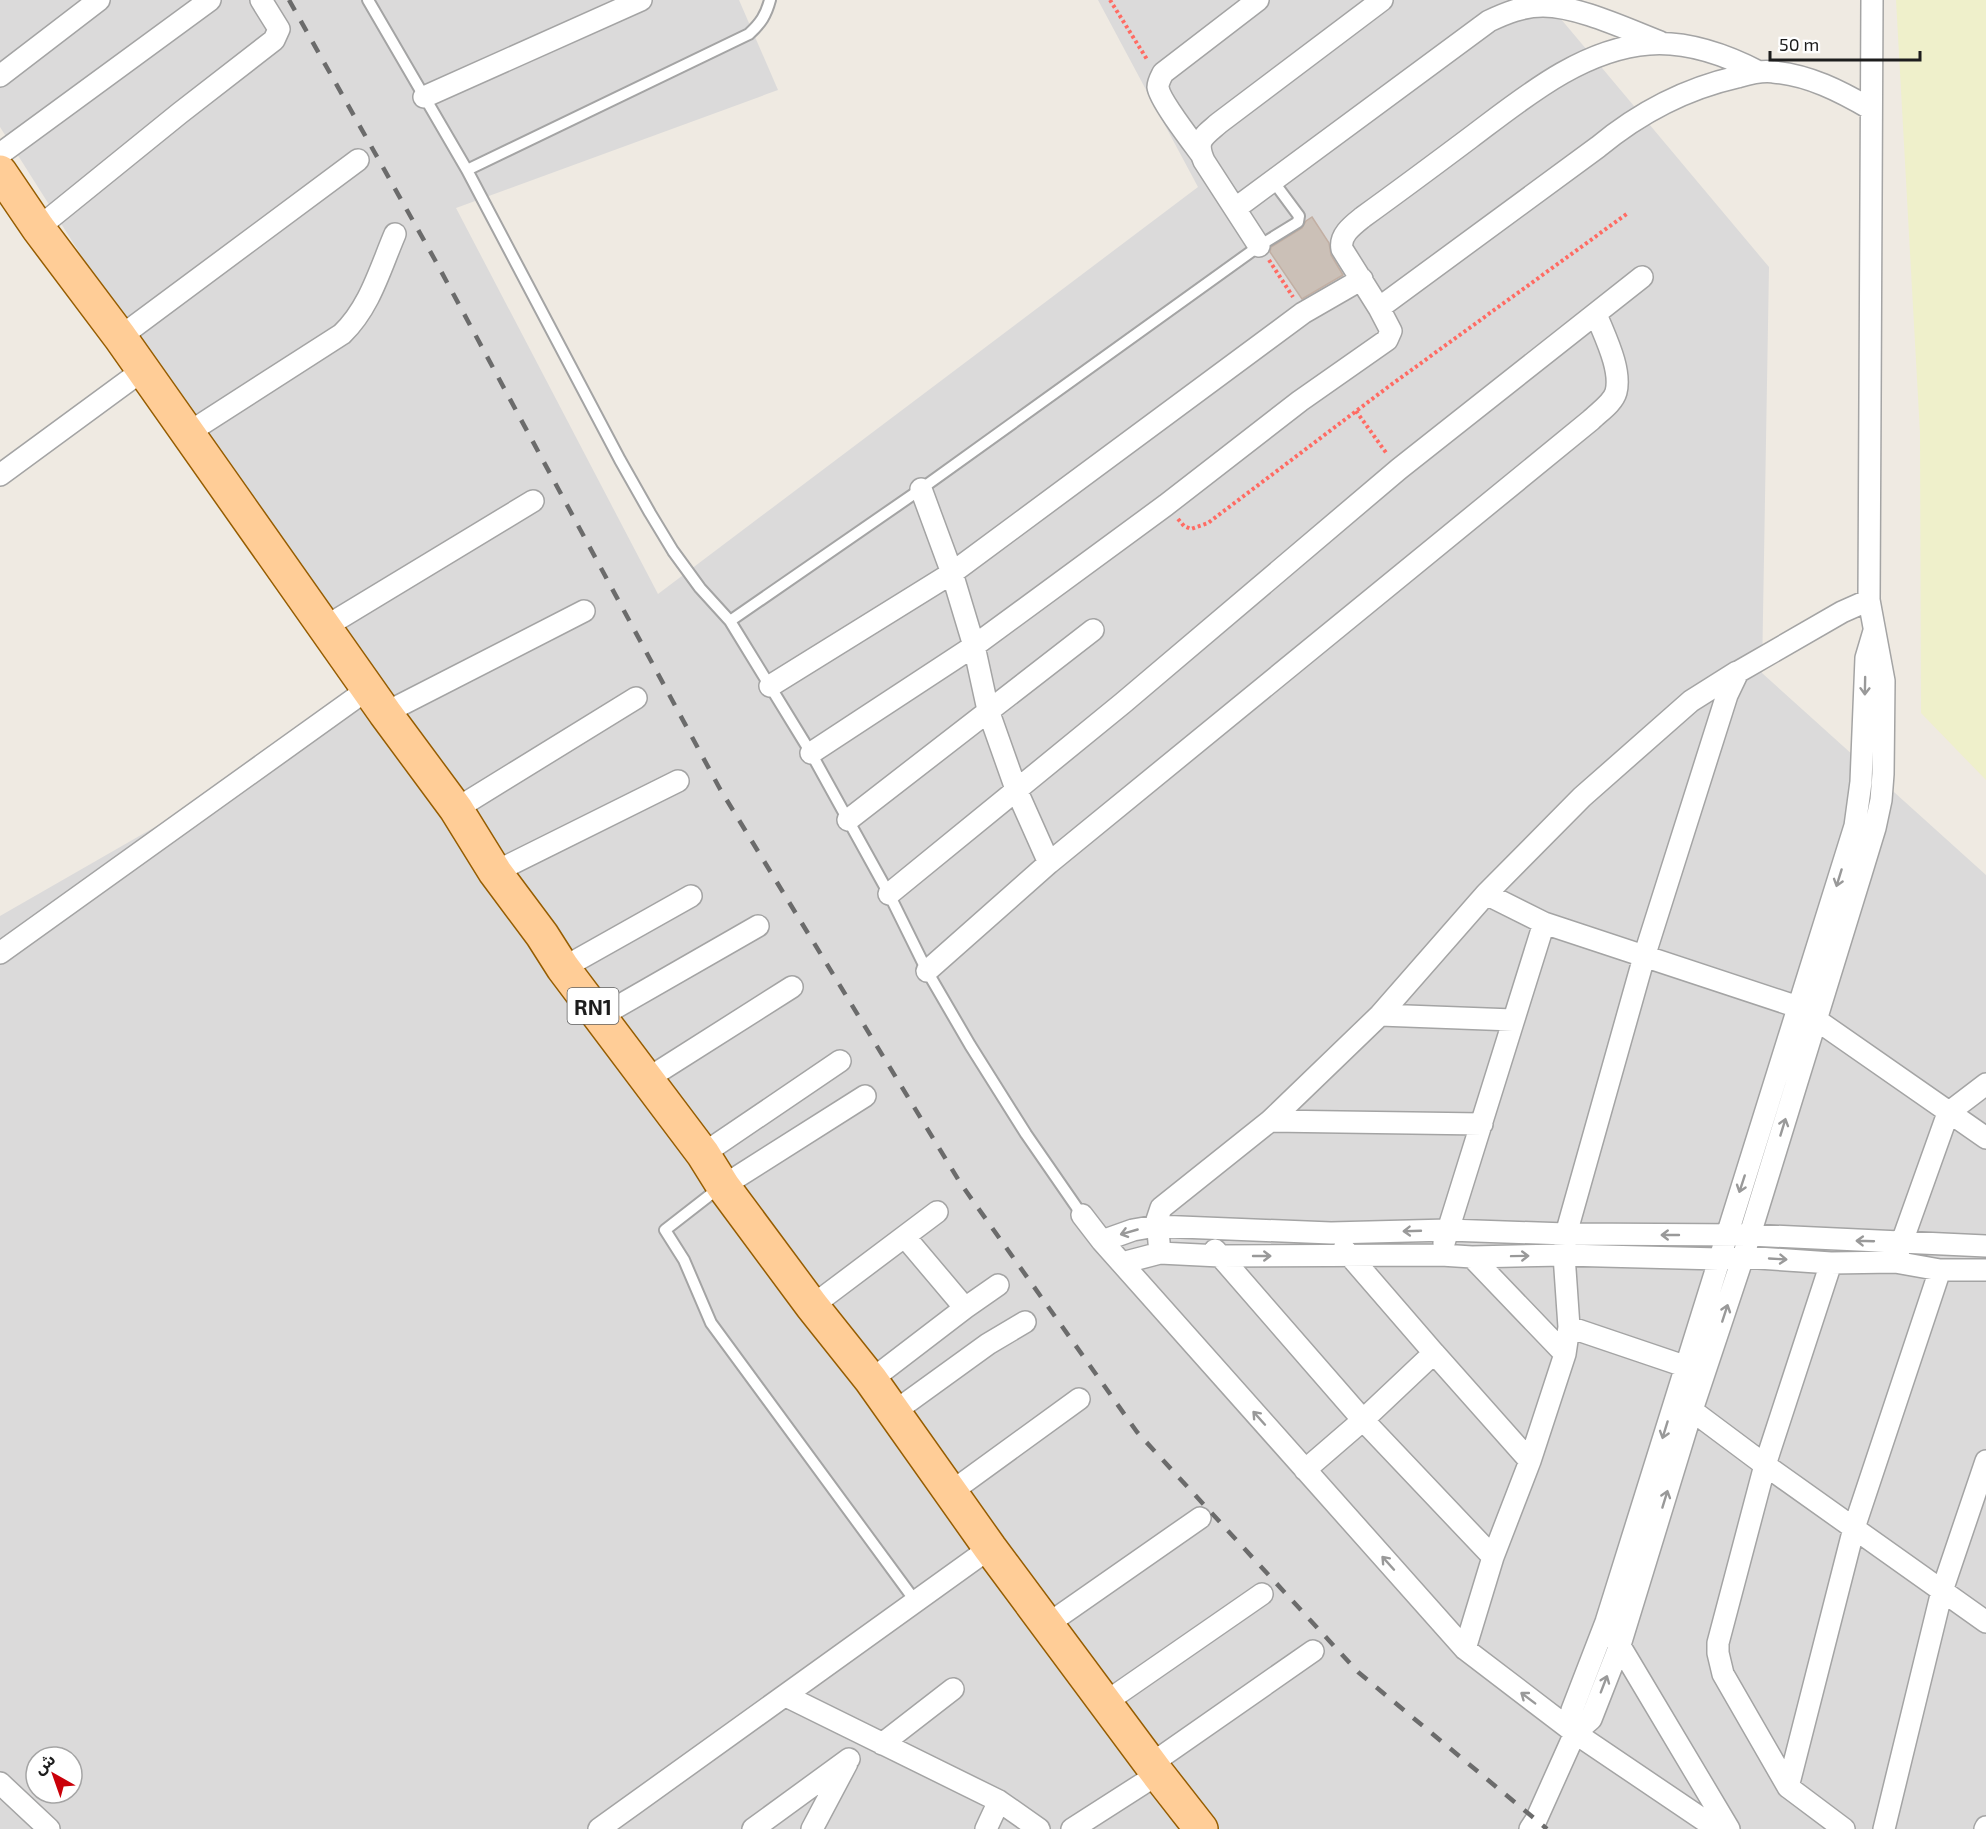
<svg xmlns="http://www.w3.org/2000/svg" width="1986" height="1829" viewBox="0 0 1986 1829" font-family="'Exo 2','Noto Sans Arabic',sans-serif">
  <rect width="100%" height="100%" fill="#efeae2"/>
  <path fill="#dbdada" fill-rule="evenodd" d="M0,0H739L778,90L456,208L658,594L1198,187L1098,0H1545L1769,267L1762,673L1986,875V1829H0V916L366,706L0,127ZM36,1757H72V1793H36Z"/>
  <path fill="#eff0cb" d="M1896,0H1986V780L1921,713L1920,433Z"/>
  <path fill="#cbc0b7" stroke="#c2afa3" stroke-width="1.5" d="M1312,217L1329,243L1331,255L1343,275L1302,299L1270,252L1271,247L1302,228L1306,221Z"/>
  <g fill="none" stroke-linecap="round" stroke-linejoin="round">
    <g stroke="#a4a4a4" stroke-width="14">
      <path id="service" d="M368,0L467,170L620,460L650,513L673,551L700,588L730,621L811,753L889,894L927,971L970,1045L1026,1134L1082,1215
        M467,170L749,34C761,23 766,15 770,0
        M730,621L921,489L1259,246L1298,222L1299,216L1273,181
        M719,1188L665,1230L684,1260L711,1323L916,1602"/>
    </g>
    <g stroke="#a4a4a4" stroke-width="24">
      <path id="minor" d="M0,76L99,0
        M424,97L641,0
        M0,154L210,0
        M1201,154C1192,142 1159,99 1158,87C1158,82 1161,77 1163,73L1258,0
        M1236,208L1489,21C1506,13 1523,6 1543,6C1578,6 1626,29 1660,42
        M38,228L180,113L274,40L279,29L261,0
        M1259,246L1204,161C1195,140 1203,137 1219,123L1382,0
        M1379,308L1598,147C1639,113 1684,89 1737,77C1748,74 1761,70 1773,72C1809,75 1840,91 1871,109
        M120,337L358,160
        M188,433L342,334C370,307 380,269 395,234
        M0,475L143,370
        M921,489L952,573L974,646L988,710L1016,789L1049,863
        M325,627L533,501
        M770,686L952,573L1303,313L1362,279
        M385,713L584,611
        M811,753L974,646L1166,505L1300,401L1387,340L1391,331L1379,308L1342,249C1339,235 1353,225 1363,217C1399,191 1434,165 1470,138C1522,99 1581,49 1649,44C1687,41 1726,55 1759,72
        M456,809L636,698
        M848,820L1093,630
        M495,872L678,781
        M889,894L1123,703L1399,469L1642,277
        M1486,894L1582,797L1691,701L1737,672
        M0,953L368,689
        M563,968L691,896
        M927,971L1049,863L1591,420C1599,412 1613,403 1616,392C1622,369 1604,335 1596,314
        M1380,1015L1513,1020
        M601,1016L758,926
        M647,1079L792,987
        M1270,1121L1482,1124
        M703,1154L840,1061
        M723,1186L865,1096
        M1082,1215L1102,1241L1465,1649L1575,1733L1717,1829
        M905,1237L965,1308L998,1285
        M1102,1241L1133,1230L1156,1226L1331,1233L1448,1230L1566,1234L1750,1235L1986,1246
        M1444,1243L1544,923
        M1215,1250L1363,1420L1493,1557L1465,1649
        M1160,1253L1157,1220L1161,1208L1270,1121L1380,1015L1486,894L1544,923L1798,1007L1986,1138
        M1898,1253L1948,1113L1986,1084
        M1472,1257L1565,1354L1569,1327L1564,1255L1566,1234L1644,957L1727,695L1738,672L1842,612L1869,600
        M1122,1263L1160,1253L1220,1256L1441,1255L1472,1257L1564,1255L1719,1259L1743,1257L1831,1263L1895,1262L1940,1270H1986
        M1831,1263L1765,1465L1718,1643V1653L1723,1674L1788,1787L1844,1829
        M812,1306L937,1212
        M1569,1327L1699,1371
        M1434,1353L1530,1461
        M871,1380L965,1308
        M1682,1403L1765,1465L1986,1622
        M894,1412L988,1344L1025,1322
        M1305,1470L1363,1420L1434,1353L1344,1249
        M951,1492L1079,1399
        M1493,1557L1530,1461L1565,1354
        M1048,1624L1200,1518
        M1614,1636L1729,1829
        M786,1696L999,1801L1039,1829
        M1106,1702L1262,1594
        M1575,1733L1572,1710L1606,1622L1855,826L1861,782L1866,658L1874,631
        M882,1744L953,1689
        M1151,1764L1313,1651
        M0,1783L49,1829
        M1788,1787L1854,1528L1940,1270
        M599,1829L990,1548
        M753,1829L849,1759
        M812,1829L847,1763
        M986,1829L999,1801
        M1072,1829L1158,1774
        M1530,1829L1536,1820L1575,1733L1591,1719L1620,1645L1692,1410L1743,1257L1861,874L1875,828L1881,800L1883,774L1884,681L1869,600L1872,0
        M1884,1829L1942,1591L1986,1461
        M1985,1829L1986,1827"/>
    </g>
    <g stroke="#965d00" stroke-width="36">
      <path id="primary" d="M0,172L38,228L120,337L385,713L456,809L495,872L542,935L563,968L703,1154L723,1186L812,1306L871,1380L990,1548L1158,1774L1201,1829"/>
    </g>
    <path stroke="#ff6b63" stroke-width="4" stroke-dasharray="3 3" stroke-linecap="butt" d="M1110,0L1148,61
      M1269,260L1293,297
      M1356,411L1387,454
      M1178,519L1184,526L1191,529L1208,523L1388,387L1628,213"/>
    <use href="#service" stroke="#fff" stroke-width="10"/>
    <use href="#minor" stroke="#fff" stroke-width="21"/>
    <use href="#primary" stroke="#ffcd97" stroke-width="33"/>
    <path stroke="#6b6b6b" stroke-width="4.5" stroke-dasharray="12 12" stroke-linecap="butt" d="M289,0L435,260L720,789L961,1184L1137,1432L1358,1672L1547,1829"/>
  </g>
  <defs><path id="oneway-shaft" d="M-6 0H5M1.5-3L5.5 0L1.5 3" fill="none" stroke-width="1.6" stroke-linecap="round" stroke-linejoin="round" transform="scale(1.5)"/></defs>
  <g stroke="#999">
    <use href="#oneway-shaft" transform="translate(1865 686) rotate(91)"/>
    <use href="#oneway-shaft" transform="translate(1839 878) rotate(107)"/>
    <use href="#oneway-shaft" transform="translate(1783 1127) rotate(-73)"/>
    <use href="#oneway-shaft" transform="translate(1742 1184) rotate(108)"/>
    <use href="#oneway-shaft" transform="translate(1412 1231) rotate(178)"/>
    <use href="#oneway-shaft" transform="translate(1129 1232) rotate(164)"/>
    <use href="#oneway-shaft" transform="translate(1670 1235) rotate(-180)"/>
    <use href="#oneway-shaft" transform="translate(1865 1241) rotate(-178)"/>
    <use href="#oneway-shaft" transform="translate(1262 1256)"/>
    <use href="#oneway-shaft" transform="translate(1520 1256) rotate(-1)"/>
    <use href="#oneway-shaft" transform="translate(1778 1259) rotate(3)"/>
    <use href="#oneway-shaft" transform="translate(1725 1313) rotate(-72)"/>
    <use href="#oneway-shaft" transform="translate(1259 1418) rotate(-132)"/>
    <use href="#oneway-shaft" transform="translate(1665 1430) rotate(107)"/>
    <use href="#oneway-shaft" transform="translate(1665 1499) rotate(-73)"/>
    <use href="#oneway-shaft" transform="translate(1388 1563) rotate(-132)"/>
    <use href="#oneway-shaft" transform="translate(1604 1684) rotate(-69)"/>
    <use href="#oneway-shaft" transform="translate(1528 1698) rotate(-143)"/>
  </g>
  <g text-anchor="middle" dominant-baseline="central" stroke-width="4.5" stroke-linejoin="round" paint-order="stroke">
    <rect fill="#fff" stroke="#616161" stroke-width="1.5" x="567.5" y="988" width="51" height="36" rx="4.5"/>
    <g font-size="21" font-weight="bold" fill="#1d1d1d">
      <text x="593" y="1006">RN1</text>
    </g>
  </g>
  <g transform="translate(54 1775) rotate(320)"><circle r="28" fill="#ffffff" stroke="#a5a5a5" stroke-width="1.5"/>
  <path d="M0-4.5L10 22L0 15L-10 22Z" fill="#ca0009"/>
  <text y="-9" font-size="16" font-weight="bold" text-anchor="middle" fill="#1d1d1d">ش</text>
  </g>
  <path d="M1770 51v9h150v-9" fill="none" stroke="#1d1d1d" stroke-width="3"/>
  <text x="1779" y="51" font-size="18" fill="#1d1d1d" stroke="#ffffff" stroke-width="4.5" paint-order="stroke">50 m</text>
</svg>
